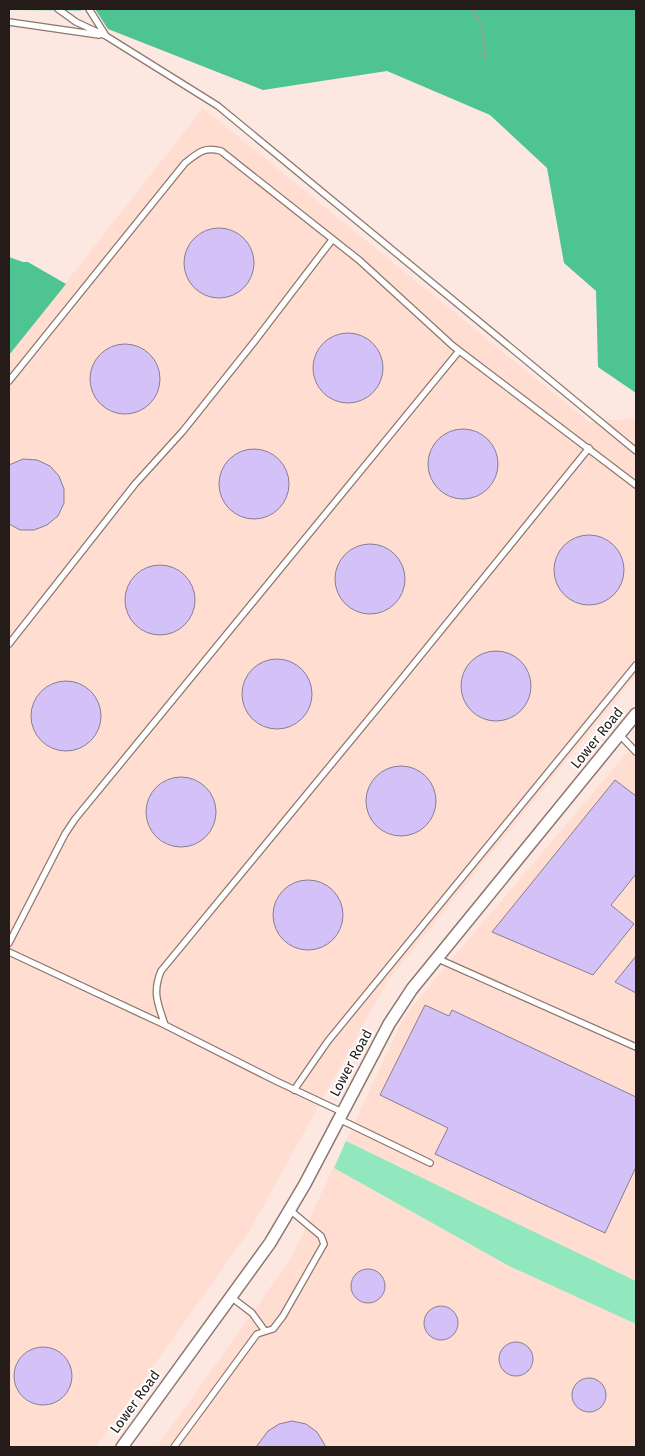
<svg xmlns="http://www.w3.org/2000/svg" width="645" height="1456" viewBox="0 0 645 1456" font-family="'Fira Sans',sans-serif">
  <rect width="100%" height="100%" fill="#fde8e1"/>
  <path fill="#ffded1" d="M203,108L589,422L636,418V675L389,979L250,1230L96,1447H9V355Z
    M636,742V1281L346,1141L334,1168L509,1266L636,1324V1447H157L291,1258L403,1019L435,979Z"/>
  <path fill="#91e8bf" d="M9,9H80L82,11L11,10Z
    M346,1141L636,1281V1324L509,1266L334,1168Z"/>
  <path fill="#4dc492" d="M95,9H636V393L598,367L596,291L564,263L547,168L490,115L387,71L263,90L108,29Z
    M9,257L23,262H28L66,284L9,355Z"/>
  <path fill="#d4c1f8" stroke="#857e92" d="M184 263a35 35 0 1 1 70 0a35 35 0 1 1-70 0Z
    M313 368a35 35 0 1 1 70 0a35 35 0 1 1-70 0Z
    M90 379a35 35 0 1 1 70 0a35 35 0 1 1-70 0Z
    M428 464a35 35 0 1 1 70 0a35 35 0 1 1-70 0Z
    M219 484a35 35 0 1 1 70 0a35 35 0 1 1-70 0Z
    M23,459L37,460L50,466L59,476L64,489V503L58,516L47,525L34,530H20L9,524V465Z
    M554 570a35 35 0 1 1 70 0a35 35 0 1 1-70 0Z
    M335 579a35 35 0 1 1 70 0a35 35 0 1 1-70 0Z
    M125 600a35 35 0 1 1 70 0a35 35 0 1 1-70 0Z
    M461 686a35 35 0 1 1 70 0a35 35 0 1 1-70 0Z
    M242 694a35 35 0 1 1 70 0a35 35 0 1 1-70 0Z
    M31 716a35 35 0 1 1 70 0a35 35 0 1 1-70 0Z
    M366 801a35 35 0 1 1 70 0a35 35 0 1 1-70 0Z
    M146 812a35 35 0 1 1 70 0a35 35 0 1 1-70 0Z
    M615,780L636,796V874L611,905L634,924L593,975L492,932Z
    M273 915a35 35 0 1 1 70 0a35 35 0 1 1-70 0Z
    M636,956V993L615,982Z
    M425,1005L449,1016L452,1010L636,1097V1167L605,1233L435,1154L448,1128L380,1095Z
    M351 1286a17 17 0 1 1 34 0a17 17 0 1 1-34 0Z
    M424 1323a17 17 0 1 1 34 0a17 17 0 1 1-34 0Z
    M499 1359a17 17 0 1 1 34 0a17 17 0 1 1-34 0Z
    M14 1376a29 29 0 1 1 58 0a29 29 0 1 1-58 0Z
    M572 1395a17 17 0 1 1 34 0a17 17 0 1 1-34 0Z
    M292,1421L306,1424L317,1432L326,1447H256L268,1431L279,1424Z"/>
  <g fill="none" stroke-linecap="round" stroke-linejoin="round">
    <g stroke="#8d776f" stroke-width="8">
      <path id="lane" d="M58,9L76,22L106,36L218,106L636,451
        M89,9L106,36
        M9,22L99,35
        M9,381L185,163C198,153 204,146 221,151L359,260L453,346L636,485
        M9,644L135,484L183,431L254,342L332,240
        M619,734L636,752
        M9,943L65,834L75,819L459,351
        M9,952L165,1025L276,1081L342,1112
        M436,958L636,1047
        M165,1025C158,1004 152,993 161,971L395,687L589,448
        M294,1090L328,1041L636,665
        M339,1119L430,1163
        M231,1297L252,1313L265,1331
        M174,1447L257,1334L273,1329L283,1316L324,1244L321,1236L290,1210"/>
    </g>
    <g stroke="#8d776f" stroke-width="14">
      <path id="street" d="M122,1447L270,1243L305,1184L389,1024L412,989L636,714"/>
    </g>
    <path stroke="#a99993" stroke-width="2" stroke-dasharray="5 2.5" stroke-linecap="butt" d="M473,9L482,28L485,57"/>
    <use href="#lane" stroke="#fff" stroke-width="5.5"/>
    <use href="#street" stroke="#fff" stroke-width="11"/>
  </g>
  <g text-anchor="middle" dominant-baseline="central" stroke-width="4" stroke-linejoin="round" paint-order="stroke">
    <g font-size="14" fill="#251c19" stroke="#fff">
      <text transform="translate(597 738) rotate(-51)">Lower Road</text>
      <text transform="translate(351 1063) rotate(-62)">Lower Road</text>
      <text transform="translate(135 1402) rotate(-54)">Lower Road</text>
    </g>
  </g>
  <rect width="645" height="1456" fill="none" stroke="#251c19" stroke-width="20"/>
</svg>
